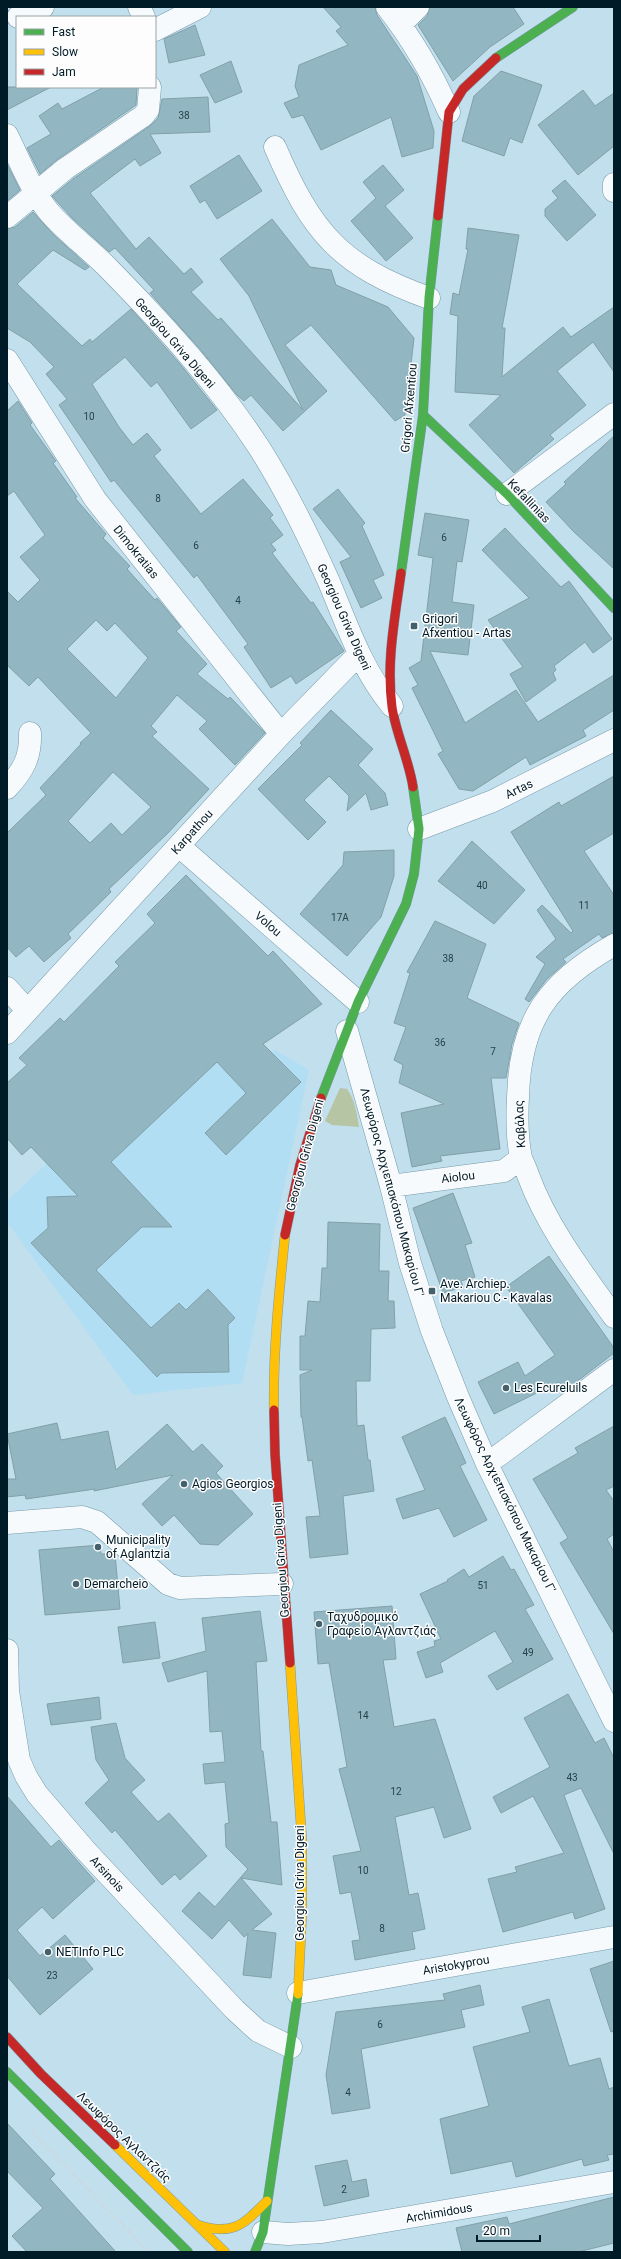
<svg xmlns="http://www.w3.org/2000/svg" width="621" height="2259" viewBox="0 0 621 2259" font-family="Roboto,sans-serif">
  <rect width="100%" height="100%" fill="#c2dfed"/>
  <path fill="#b2def4" d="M216,1004L267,1056L275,1050L309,1070L242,1383L133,1395L7,1222V1201Z"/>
  <path fill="#b6c5a4" d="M340,1088L347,1089C355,1100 357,1114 359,1127L332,1125L325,1121Z"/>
  <path fill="#92b7c2" stroke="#81a0a9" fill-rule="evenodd" d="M323,7H375L377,15L417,76L434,131L433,148L402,157L391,117L321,150L303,115L292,118L284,103L299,97L295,86L299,65L348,45L336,31L341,27Z
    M430,7H513L524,24L490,47L453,81L418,25L427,16Z
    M195,25L205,55L169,63L164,39Z
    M231,61L242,92L215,103L200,75Z
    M501,71L542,85L522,143L510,138L504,156L462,141L474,96Z
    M7,87H51L7,110Z
    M104,87H137L136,105L58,159L40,174L27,148L51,134L39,116L58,103L62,109Z
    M583,90L595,106L614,93V146L578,175L538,125Z
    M208,97L210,132L150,134L161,153L140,166L135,159L90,193L136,249L149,237L184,274L191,268L203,282L191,292L218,320L221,318L303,410L249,296L220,259L272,219L310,267L331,270L336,285L388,307L414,338L405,415L395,421L311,325L285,345L327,391L283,431L251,395L244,401L237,395L199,348L150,293L154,290L115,248L109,252L72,218L52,196L73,179L150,126L158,118L162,99Z
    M239,155L262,191L217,219L205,200L200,203L190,186Z
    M7,164L20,190L7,201Z
    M383,165L404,190L385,206L413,238L386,261L351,221L376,198L363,182Z
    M565,180L596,215L567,241L545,216V209L558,198L552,191Z
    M33,212L55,236L89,267L85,270L53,250L17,284L82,346L90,339L92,342L131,309L180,364L217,410L191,429L157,382L151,387L125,357L92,384L119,427L133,445L147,433L161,450L154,456L201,514L243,479L273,515L270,518L283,535L271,544L276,550L272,553L311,603L313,602L344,651L296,684L291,676L271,688L244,647L248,644L197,575L194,578L114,480L111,482L89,449L59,405L67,399L46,374L54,367L30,342L7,328V229L15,227Z
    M468,228L519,235L502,328H505L502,377L563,327L571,337L614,307V372L593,342L557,371L586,405L550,435L554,439L514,473L469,425L501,395L455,392L458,316L450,314L453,293L459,295L468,249H466Z
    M18,401L32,423L30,425L56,461L53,463L77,497L75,498L106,534L103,538L130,566L127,569L155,600L157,598L181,627L176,631L207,664L197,674L228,699L230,697L265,733L235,765L199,729L207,721L177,695L151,726L157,732L152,736L209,789L168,833L109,889L111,892L68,934L71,938L44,962L29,946L16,957L7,947V833L46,795L40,788L81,744L80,743L91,733L38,677L29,686L7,665V591L18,602L40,580L20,557L45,535L14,491L7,496V411ZM96,620L107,631L115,623L148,658L116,698L67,649ZM113,772L151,807L122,835L111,823L90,843L68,821Z
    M614,436V569L573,531L546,502L566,484L564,482Z
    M338,489L365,523L362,526L384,575L373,580L382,598L361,608L340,562L351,557L313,509Z
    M425,513L469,520L462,562L457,561L452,602L474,605L468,655L430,651L465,723L516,690L538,722L614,675V710L583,730L586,736L530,765L526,757L473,791L459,789L438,754L443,751L412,688L418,685L409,668L421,661L433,558L418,555Z
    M505,528L561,587L569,581L612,639L593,653L585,642L554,666L556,670L553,673L556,680L526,702L510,674L523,667L488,620L529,598L482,550Z
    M331,710L373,749L358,765L385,793L388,805L371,810L366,793L347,811L349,796L329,776L304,800L326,822L308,840L258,789L302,745L300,743Z
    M614,776V833L584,851L614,895V933L602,938L599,934L563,959L566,962L546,980L529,1002L525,999L545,964L536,957L556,939L537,910L542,905L571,933L573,931L511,832L559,802L561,806Z
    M472,841L525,890L494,924L438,881Z
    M394,850V876L381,917L347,956L300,914L343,865L344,852Z
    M186,875L268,956L273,951L322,1004L263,1044L301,1082L226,1155L205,1133L246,1093L217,1062L111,1162L172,1227H142L96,1270L151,1328L179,1303L186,1310L208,1289L235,1318L228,1325L229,1372L161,1373L157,1377L31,1243L48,1228L47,1197L78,1196L31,1147L22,1155L7,1138V1083L27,1065L19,1058L60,1018L64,1022L119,966L115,962L155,923L147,914Z
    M435,921L486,944L467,998L519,1023L512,1044L506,1078H491L500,1149L440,1156L442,1161L412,1167L401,1113L444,1104L399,1083L403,1065L394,1060L406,1027L394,1023L410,973L407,972Z
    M453,1193L472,1243L465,1245L475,1277L461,1281L463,1287L443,1293L413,1208Z
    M328,1222L380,1224L379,1271H389L388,1301H394L395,1328L371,1329L370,1381H356L357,1426L364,1425L368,1460H370L374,1491L343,1496L348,1554L310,1558L306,1517L320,1516L312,1460L308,1461L302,1417H301L300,1375L312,1370H300V1336H305L308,1301L320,1302L322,1268H327Z
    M549,1256L614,1348V1353L566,1390L559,1382L494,1414L478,1382L518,1362L525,1376L555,1355L506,1287Z
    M445,1417L466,1463L460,1466L487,1520L454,1537L439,1508L403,1519L396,1499L425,1490L402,1437Z
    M57,1423L61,1440L108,1431L116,1470L167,1424L193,1452L202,1444L223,1466L216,1473L253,1514L218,1545L200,1544L174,1515L162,1526L142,1504L173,1475L94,1491L95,1489L26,1499L25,1495L7,1497V1479H16L7,1434Z
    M614,1426V1486L606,1490L614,1501V1534L607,1539L614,1552V1634L560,1543L568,1538L533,1479L578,1453L575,1448Z
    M100,1545L101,1554H115L120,1609L45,1615L39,1550Z
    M503,1556L511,1570L514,1569L534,1605L525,1609L553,1659L497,1690L488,1676L513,1662L495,1631L440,1663L443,1672L426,1678L417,1652L435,1646L434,1641L441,1639L420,1594L448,1581L447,1580L464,1569L469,1577Z
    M392,1606L396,1659L383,1660L394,1727L435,1719L471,1829L444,1838L434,1807L395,1817L409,1895L418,1893L425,1929L412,1932L415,1949L355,1960L352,1941L360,1940L351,1892L340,1894L333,1856L361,1851L339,1769L347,1767L329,1663L318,1664L314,1612Z
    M260,1611L267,1661L256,1662L261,1751H263L271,1822H277L282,1885L241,1878L272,1914L252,1930L276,1933L271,1978L243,1975L248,1934L244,1937L229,1920L212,1939L182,1911L199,1892L215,1907L248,1869L226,1847L225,1824L229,1823L225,1782L205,1784L203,1764L225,1762L222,1731L210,1732L207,1671L168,1682L162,1663L206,1651L202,1618Z
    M155,1622L160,1658L123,1663L118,1627Z
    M568,1694L595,1743L604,1738L614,1758V1854L581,1788L564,1795L605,1909L575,1919L573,1912L503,1932L488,1879L517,1872L515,1867L564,1853L533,1796L501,1813L493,1797L550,1767L524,1718Z
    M99,1697L101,1719L51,1725L47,1704Z
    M116,1723L125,1758L145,1780L131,1792L158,1822L169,1813L207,1856L180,1880L175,1874L162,1885L115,1830L112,1833L85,1803L109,1780L96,1760L91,1727Z
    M7,1796L51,1847L59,1840L95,1881L53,1919L42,1907L17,1930L40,1956L65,1935L93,1969L40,2015L7,1976Z
    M614,1961V2031L611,2032L590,1969Z
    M480,1985L484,2005L461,2010L465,2027L361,2049L370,2108L332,2114L326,2075L336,2012L445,2000L443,1994Z
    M549,1999L569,2066L600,2058L609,2089L614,2087V2154L607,2155L609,2160L584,2166L582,2159L516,2177L512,2161L451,2174L440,2119L489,2106L473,2047L530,2032L522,2007Z
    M7,2123L55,2174L50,2179L116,2252H27L12,2236L43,2208L7,2171Z
    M347,2160L352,2182L366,2179L369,2196L324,2206L315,2166Z
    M614,2197V2243L578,2252H462L456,2228L507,2217L509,2224Z"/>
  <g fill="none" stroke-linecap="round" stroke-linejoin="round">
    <g stroke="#779aa8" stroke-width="23">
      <path id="street" d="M139,7L144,17
        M387,7C412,39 433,75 449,112
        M18,17L43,7
        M401,24L418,7
        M155,30L200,7
        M7,135C20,161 31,190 49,212C67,233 91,250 110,270C164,325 218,384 260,449C287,492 309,537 329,582C348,627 361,668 392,706
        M275,147C312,233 340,266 429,298
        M614,184V191
        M7,217L65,169L143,116L148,110L150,87
        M7,360L95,499L281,734
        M507,494L614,414
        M7,788C23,771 31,757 30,733
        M419,829L493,801L614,740
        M179,846L358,1002
        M614,945C548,982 520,1020 518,1097C517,1116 517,1139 521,1158C523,1163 526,1169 528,1175C547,1227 582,1272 614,1317
        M7,988L27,1010
        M347,1031L391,1186L410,1263L432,1331L458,1397L487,1464L614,1721
        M7,1033L281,734L358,655
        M391,1186L504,1171L521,1158
        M487,1464L614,1370
        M7,1523L82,1517L97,1522L168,1584L180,1588L282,1584
        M7,1650L8,1691L19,1760L26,1776L37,1794L86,1851L235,2010L258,2031L291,2047
        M298,1993L614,1937
        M263,2232L288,2234L322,2232L614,2182"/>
    </g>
    <g stroke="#779aa8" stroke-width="10">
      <path id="fast" d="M496,58L573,7
        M423,415L507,494L614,608
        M401,573L423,415L429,298L438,216
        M321,1098L358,1002L406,904L414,874L419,829L413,787
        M7,2072L188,2252
        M255,2252L263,2232L298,1994"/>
    </g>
    <g stroke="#779aa8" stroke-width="10">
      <path id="slow" d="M274,1410C273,1351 279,1293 285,1235
        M290,1663L302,1841V1912L298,1994
        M115,2145L225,2252
        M198,2225C233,2236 243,2225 267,2201"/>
    </g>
    <g stroke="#779aa8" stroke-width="10">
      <path id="jam" d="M438,216L449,112L463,89L496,58
        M401,573C395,618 386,662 392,707C396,734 409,760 413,787
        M285,1235L300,1165L321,1098
        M274,1410L275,1454L290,1663
        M7,2037L41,2074L115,2145"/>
    </g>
    <path stroke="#ced7dc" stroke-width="2.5" stroke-dasharray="2 2" stroke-linecap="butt" d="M34,2129V2134L149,2252"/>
    <use href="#street" stroke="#f6fafc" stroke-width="22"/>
    <use href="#fast" stroke="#4caf50" stroke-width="9"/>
    <use href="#slow" stroke="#ffc107" stroke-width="9"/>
    <use href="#jam" stroke="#c62828" stroke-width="9"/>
  </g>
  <g fill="#44606d" stroke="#fdfdfd" stroke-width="1.5">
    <rect x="410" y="622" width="8" height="8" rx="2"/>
    <rect x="428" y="1287" width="8" height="8" rx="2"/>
    <circle cx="506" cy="1388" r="4"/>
    <circle cx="184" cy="1484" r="4"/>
    <circle cx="98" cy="1547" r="4"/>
    <circle cx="76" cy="1584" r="4"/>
    <circle cx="319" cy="1624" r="4"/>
    <circle cx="48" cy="1952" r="4"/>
  </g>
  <g text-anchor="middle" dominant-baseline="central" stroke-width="3" stroke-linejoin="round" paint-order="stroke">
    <g font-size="10" fill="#24424e">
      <text x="184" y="115">38</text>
      <text x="89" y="416">10</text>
      <text x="158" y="498">8</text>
      <text x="444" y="537">6</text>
      <text x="196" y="545">6</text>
      <text x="238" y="600">4</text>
      <text x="482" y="885">40</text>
      <text x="584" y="905">11</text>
      <text x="340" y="917">17A</text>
      <text x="448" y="958">38</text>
      <text x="440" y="1042">36</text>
      <text x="493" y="1051">7</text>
      <text x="483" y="1585">51</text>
      <text x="528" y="1652">49</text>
      <text x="363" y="1715">14</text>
      <text x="572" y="1777">43</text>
      <text x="396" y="1791">12</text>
      <text x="363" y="1870">10</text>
      <text x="382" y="1928">8</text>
      <text x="52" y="1975">23</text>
      <text x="380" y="2024">6</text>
      <text x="348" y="2092">4</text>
      <text x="344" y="2189">2</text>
    </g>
    <g font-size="12" fill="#001b28" stroke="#fdfdfd">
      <text transform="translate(175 343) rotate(49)">Georgiou Griva Digeni</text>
      <text transform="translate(409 408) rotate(-85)">Grigori Afxentiou</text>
      <text transform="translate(529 501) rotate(46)">Kefallinias</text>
      <text transform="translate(136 552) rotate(51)">Dimokratias</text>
      <text transform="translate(344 617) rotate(66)">Georgiou Griva Digeni</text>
      <text transform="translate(519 789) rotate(-26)">Artas</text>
      <text transform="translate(192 832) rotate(-48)">Karpathou</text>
      <text transform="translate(268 924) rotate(41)">Volou</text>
      <text transform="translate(520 1124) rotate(-93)">Καβάλας</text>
      <text transform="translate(305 1155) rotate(-75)">Georgiou Griva Digeni</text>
      <text transform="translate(458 1177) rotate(-7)">Aiolou</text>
      <text transform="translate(392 1192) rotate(75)">Λεωφόρος Αρχιεπισκόπου Μακαρίου Γ'</text>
      <text transform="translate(505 1495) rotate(64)">Λεωφόρος Αρχιεπισκόπου Μακαρίου Γ'</text>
      <text transform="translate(281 1560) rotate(-94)">Georgiou Griva Digeni</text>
      <text transform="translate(107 1874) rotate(47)">Arsinois</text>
      <text transform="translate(300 1883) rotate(-90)">Georgiou Griva Digeni</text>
      <text transform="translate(456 1965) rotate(-10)">Aristokyprou</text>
      <text transform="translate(124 2137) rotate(44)">Λεωφόρος Αγλαντζιάς</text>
      <text transform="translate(439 2213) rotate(-10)">Archimidous</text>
    </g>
    <g font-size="12" fill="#001b28" stroke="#fdfdfd" text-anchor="start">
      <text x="422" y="619">Grigori<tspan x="422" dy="14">Afxentiou - Artas</tspan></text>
      <text x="440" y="1284">Ave. Archiep.<tspan x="440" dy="14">Makariou C - Kavalas</tspan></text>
      <text x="514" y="1388">Les Ecureluils</text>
      <text x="192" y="1484">Agios Georgios</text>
      <text x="106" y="1540">Municipality<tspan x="106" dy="14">of Aglantzia</tspan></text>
      <text x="84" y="1584">Demarcheio</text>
      <text x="327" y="1617">Ταχυδρομικό<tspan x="327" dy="14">Γραφείο Αγλαντζιάς</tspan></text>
      <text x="56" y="1952">NETInfo PLC</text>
    </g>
  </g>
  <rect width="621" height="2259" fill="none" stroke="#001b28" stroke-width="16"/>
  <rect x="16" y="16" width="140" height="72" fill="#fdfdfd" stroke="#98a3a8"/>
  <rect x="24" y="29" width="20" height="6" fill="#4caf50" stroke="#98a3a8"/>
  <text x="52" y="36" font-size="12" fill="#001b28">Fast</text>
  <rect x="24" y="49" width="20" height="6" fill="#ffc107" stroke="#98a3a8"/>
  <text x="52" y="56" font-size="12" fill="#001b28">Slow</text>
  <rect x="24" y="69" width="20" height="6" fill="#c62828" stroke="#98a3a8"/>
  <text x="52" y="76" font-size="12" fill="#001b28">Jam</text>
  <path d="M477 2235v6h63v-6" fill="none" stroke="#001b28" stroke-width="2"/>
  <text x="483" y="2235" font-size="12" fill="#001b28" stroke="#fdfdfd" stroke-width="3" paint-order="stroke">20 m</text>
</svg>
